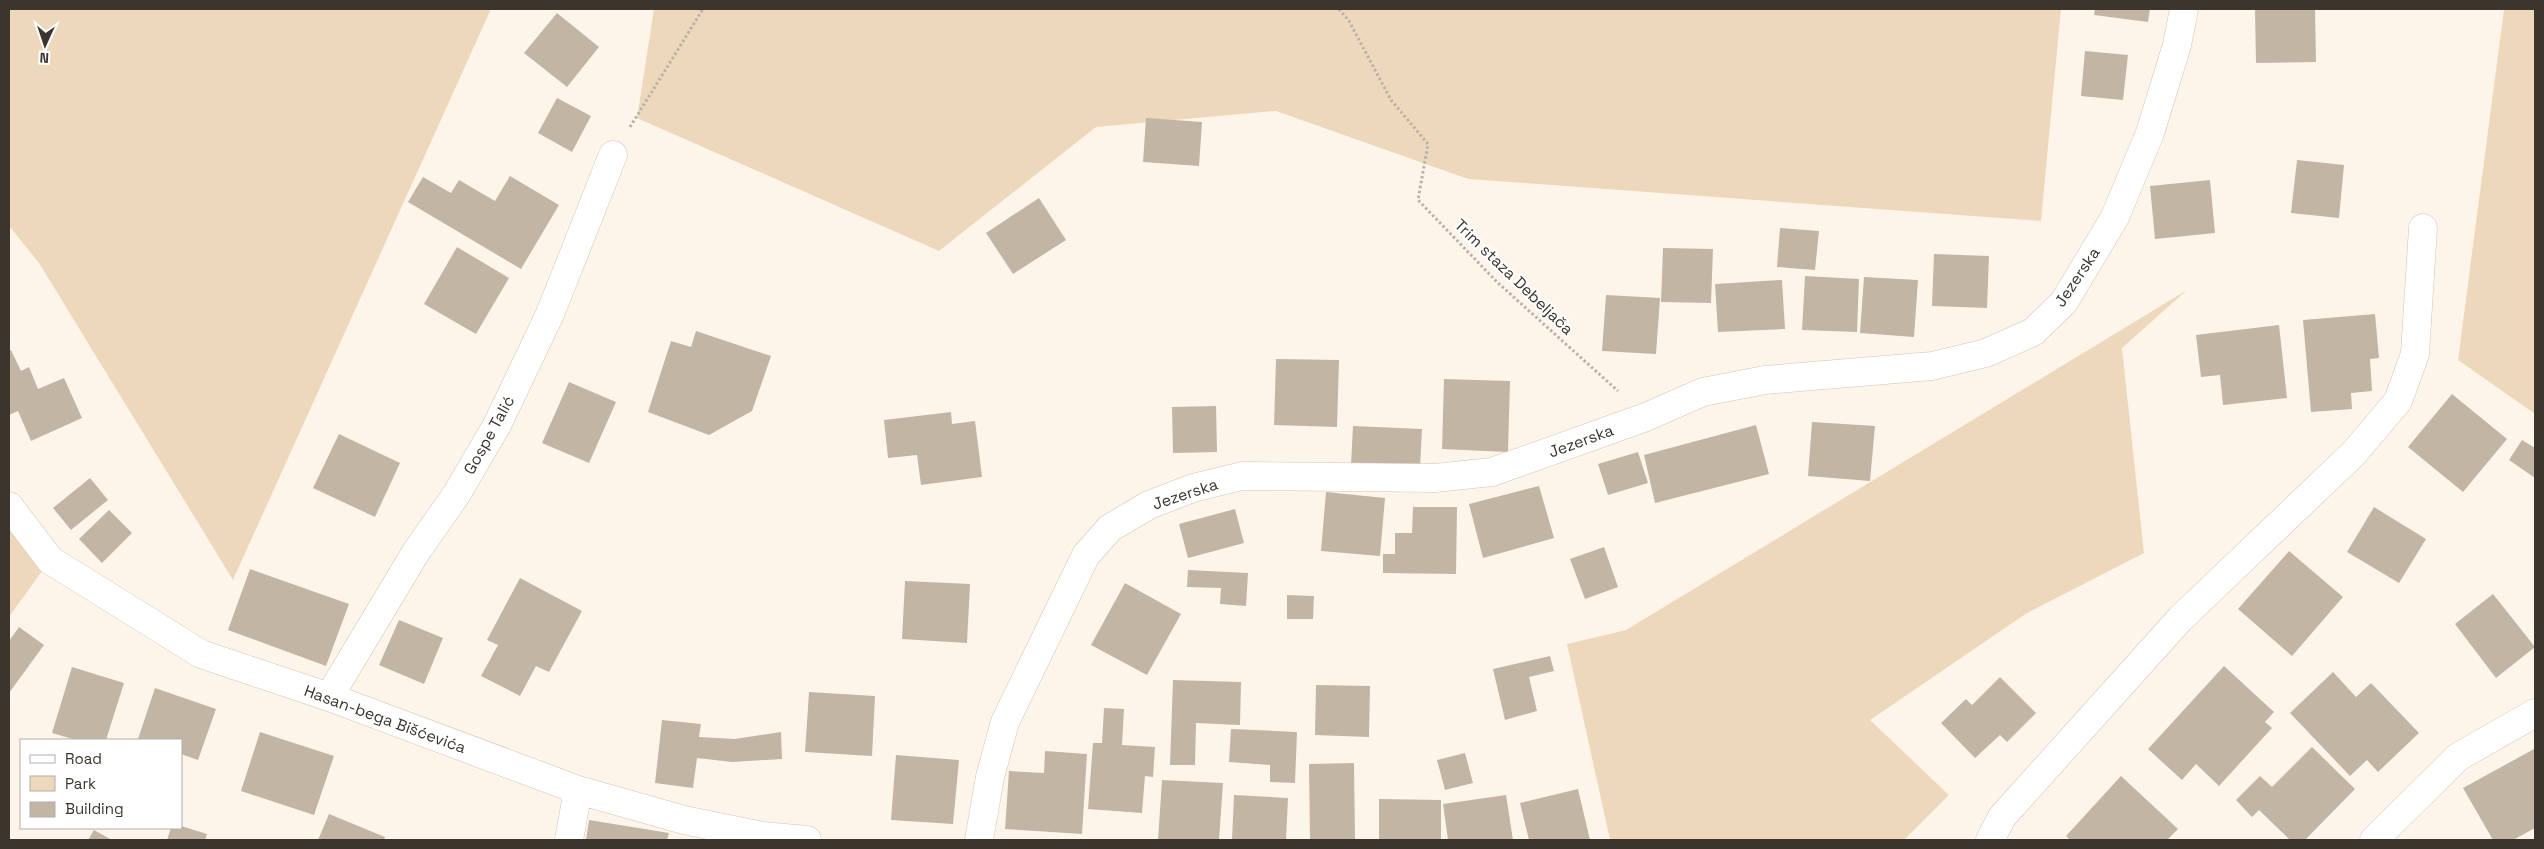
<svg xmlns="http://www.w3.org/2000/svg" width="2544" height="849" viewBox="0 0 2544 849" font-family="'Space Grotesk',sans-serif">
  <rect width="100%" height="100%" fill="#fef5ea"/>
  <path fill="#eed8bc" d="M9,9H491L233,580L39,263L9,226Z
    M654,9H2061L2041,221L1468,179L1276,111L1096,127L939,251L637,118Z
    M2504,9H2535V414L2458,360Z
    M2187,290L2122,348L2144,553L2027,613L1870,720L1949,795L1904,840H1610L1567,644L1626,630Z
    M9,506L50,560L9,617Z"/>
  <path fill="#c3b5a4" d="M2095,9H2150L2148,22L2094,15Z
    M2255,9H2315L2316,62L2256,63Z
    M557,13L599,47L567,87L524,53Z
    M2085,51L2128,55L2123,100L2081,96Z
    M557,98L591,116L572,152L538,133Z
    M1146,118L1202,122L1199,166L1143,162Z
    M2297,160L2344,165L2339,218L2291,213Z
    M510,176L559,205L521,269L408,202L423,177L451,193L459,180L495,201Z
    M2210,180L2215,233L2155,239L2150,186Z
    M1039,198L1066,240L1013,274L986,233Z
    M1780,228L1819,231L1815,270L1777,267Z
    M457,247L509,278L476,334L424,304Z
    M1663,248L1713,249L1711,303L1661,302Z
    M1934,254L1989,256L1987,308L1932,306Z
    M1805,276L1859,279L1857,332L1802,330Z
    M1864,277L1918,280L1914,337L1860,333Z
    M1782,280L1785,329L1718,332L1715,284Z
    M1606,295L1660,298L1656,354L1602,351Z
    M2375,314L2379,358L2370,359L2372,391L2351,393L2352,409L2311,412L2303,320Z
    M2279,325L2287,398L2223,405L2220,375L2201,377L2196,335Z
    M696,331L771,356L752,411L709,435L648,412L671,341L691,347Z
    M11,350L21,371L29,367L38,389L64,378L82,418L31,441L18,411L9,415V351Z
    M1276,359L1339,360L1337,427L1274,425Z
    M1444,379L1510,381L1508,452L1442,449Z
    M569,382L616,402L589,463L542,443Z
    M2452,394L2507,439L2463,492L2408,447Z
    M1216,406L1217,452L1173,453L1172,407Z
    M951,412L952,424L975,421L982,477L921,485L917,455L888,458L884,420Z
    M1812,422L1875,426L1870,481L1808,476Z
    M1756,425L1769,474L1655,503L1644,455Z
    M1353,426L1422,429L1420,468L1351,465Z
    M339,434L400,463L375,517L313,488Z
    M2522,440L2535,448V478L2509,460Z
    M1638,452L1648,483L1608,495L1598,464Z
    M90,478L108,500L71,530L53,508Z
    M1539,486L1554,538L1483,558L1469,504Z
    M1326,492L1385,498L1380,556L1321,551Z
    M1413,507H1457L1456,574L1383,573V554H1395V533H1412Z
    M2374,507L2426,539L2399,583L2347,552Z
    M1235,509L1244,543L1188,558L1179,524Z
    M109,510L132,533L102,563L79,539Z
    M1604,547L1618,587L1585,599L1570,559Z
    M2289,551L2343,597L2292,656L2238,609Z
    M250,569L349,604L326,666L228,630Z
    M1188,570L1248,573L1246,606L1220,604L1221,588L1187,587Z
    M520,578L582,611L549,672L536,666L520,696L481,676L498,645L487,640Z
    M905,581L970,584L967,643L902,639Z
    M1125,583L1181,614L1147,675L1091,645Z
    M2493,594L2535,647L2496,678L2455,624Z
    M1287,595L1314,596L1313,619H1287Z
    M399,620L443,638L424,684L379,665Z
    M19,627L44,645L9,693V641Z
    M1550,656L1554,671L1529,677L1537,711L1505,720L1493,669Z
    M2224,666L2274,712L2265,722L2272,728L2219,786L2196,764L2182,780L2148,749Z
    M72,667L124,683L106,740H76L52,733Z
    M2333,672L2356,697L2371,683L2419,733L2378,772L2367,760L2350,776L2290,713Z
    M2000,677L2036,713L2007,742L2000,735L1975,758L1941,723L1966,699L1972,705Z
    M1173,680L1241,682L1240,725L1196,723L1195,765H1170Z
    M1316,685L1370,686L1369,737L1315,735Z
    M155,688L216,709L198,760L181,754V740L138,739Z
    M809,692L875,696L872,756L805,752Z
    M1104,708L1124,709L1122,745L1155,747L1153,777L1145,776L1142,813L1088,809L1093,743H1102Z
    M662,720L701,724L699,737L735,739L781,732L782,759L732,762L697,758L693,788L655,783Z
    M1231,729L1297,732L1295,783L1270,782V765L1229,762Z
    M260,732L334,756L314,815L241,791Z
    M2312,747L2355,789L2305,840H2290L2259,810L2252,817L2236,800L2260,776L2272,787Z
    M2534,749L2535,828L2513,840H2493L2463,788Z
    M1045,751L1087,754L1082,834L1005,829L1009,771L1044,773Z
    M1465,753L1473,783L1445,790L1437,760Z
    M896,755L959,760L953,824L891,820Z
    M1354,763L1355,840H1310L1309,764Z
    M2121,776L2178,829L2167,840H2070L2066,836Z
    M1162,780L1223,783L1219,840H1158Z
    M1578,789L1590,840H1529L1520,803Z
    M1234,795L1288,798L1286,840H1232Z
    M1506,795L1513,840H1448L1443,804Z
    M1379,799L1441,800V840H1379Z
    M329,814L385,837L384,840H318Z
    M589,820L669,833L667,840H586Z
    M181,826L207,834L205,840H167L171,828Z
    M94,830L112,840H88Z"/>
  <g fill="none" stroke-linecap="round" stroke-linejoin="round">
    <g stroke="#d1c3b1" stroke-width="29">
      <path id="minor" d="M9,506L50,560L201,654L329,697L578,790L684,820L762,836L807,840
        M329,697L416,552L456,495L497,425L550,314L613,155
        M569,840L578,790
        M979,840L990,777L1005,722L1086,555L1110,528L1149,505L1193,488L1242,476L1435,478L1492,472L1646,417L1703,392L1765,380L1932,366L1986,353L2033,332L2064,302L2115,217L2150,133L2177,45L2184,9
        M1990,840L2002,817L2180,619L2354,453L2398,401L2415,354L2423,228
        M2374,840L2458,757L2535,713"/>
    </g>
    <path stroke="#bab2a9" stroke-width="3" stroke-dasharray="2.5 2.5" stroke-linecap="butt" d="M1339,9L1349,21L1391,100L1428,144L1418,200L1497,282L1618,391
      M630,127L703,9"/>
    <use href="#minor" stroke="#fff" stroke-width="28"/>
  </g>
  <g text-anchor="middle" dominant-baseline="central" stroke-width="4" stroke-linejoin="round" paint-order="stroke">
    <g font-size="16" fill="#3b352e" stroke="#fff">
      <text transform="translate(1514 277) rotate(44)">Trim staza Debeljača</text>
      <text transform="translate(2077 277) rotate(-56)">Jezerska</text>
      <text transform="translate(489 435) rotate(-61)">Gospe Talić</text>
      <text transform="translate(1581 441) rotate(-20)">Jezerska</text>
      <text transform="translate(1185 494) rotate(-18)">Jezerska</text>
      <text transform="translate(385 719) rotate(20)">Hasan-bega Bišćevića</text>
    </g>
  </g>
  <rect width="2544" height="849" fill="none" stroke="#3b352e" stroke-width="20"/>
  <rect x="20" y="739" width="162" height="90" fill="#ffffff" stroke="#b1aeab"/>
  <rect x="30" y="755" width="25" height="8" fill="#ffffff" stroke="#b1aeab"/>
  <text x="65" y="764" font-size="15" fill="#3b352e">Road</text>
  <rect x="30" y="776" width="25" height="15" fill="#eed8bc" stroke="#b1aeab"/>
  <text x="65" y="789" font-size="15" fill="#3b352e">Park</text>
  <rect x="30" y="802" width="25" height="15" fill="#c3b5a4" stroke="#b1aeab"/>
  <text x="65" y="814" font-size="15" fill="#3b352e">Building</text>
  <g transform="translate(45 45) rotate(183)" stroke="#ffffff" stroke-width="4" paint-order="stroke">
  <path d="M0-4L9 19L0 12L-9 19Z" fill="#3b352e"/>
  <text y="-8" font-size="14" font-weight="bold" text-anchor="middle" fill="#3b352e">N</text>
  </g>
</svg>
